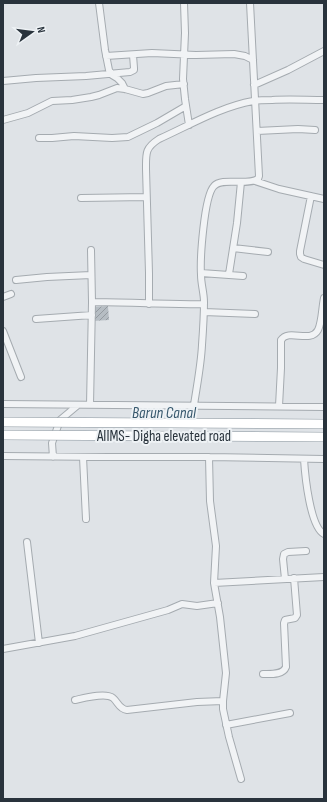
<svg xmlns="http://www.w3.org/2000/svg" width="327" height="802" viewBox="0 0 327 802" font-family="'Sofia Sans Condensed',sans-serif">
  <defs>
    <pattern id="building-hatch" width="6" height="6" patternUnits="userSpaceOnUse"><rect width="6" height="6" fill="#b6bdc3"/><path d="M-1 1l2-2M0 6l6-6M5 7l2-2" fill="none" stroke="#949aa0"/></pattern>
  </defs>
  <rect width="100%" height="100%" fill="#dfe3e7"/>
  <path fill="url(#building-hatch)" d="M108,306L109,320L93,321L92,307Z"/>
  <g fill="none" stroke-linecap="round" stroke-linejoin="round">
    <g stroke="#a5abb0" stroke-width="8">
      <path id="minor" d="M99,3L105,50L109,70L112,75L117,78L122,83L125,89
        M184,3L185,33L183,79L185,99L189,125
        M106,56L152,53L196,55L234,54L245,56L253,60
        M3,81L36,78L86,76L130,72L134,70V68L133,55
        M254,85L288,70L324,51
        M3,120L28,113L52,101L72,100L91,97L99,95L117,88L125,89L143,94L148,93L166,86L184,84
        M257,131L298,129L315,130
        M39,138H52L74,136L112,138L128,137L157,123L186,106
        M255,181L279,189L324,199
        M311,196L300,251V254L301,257L304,259L324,265
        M81,198L146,197
        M233,248L268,252
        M201,273L243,276
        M229,274L237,223L241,182
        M16,280L47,277L91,275
        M3,297L11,294
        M92,302C129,302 167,305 204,304
        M149,304V273L146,169C146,153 145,148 159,139C190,125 220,107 253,101C259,100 266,100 272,100C289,99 307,100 324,100
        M204,312L255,314
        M36,319L92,315
        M3,331L21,377
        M3,404L324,407
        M90,405L92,302L91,250
        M194,405C197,385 201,365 202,345C203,331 204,316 204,302C204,293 201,284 201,275C200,259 204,196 214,186C222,177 246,186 258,179L259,176L250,3
        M279,406L281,368V340C289,328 310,344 318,330C322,322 322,307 324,298
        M3,456L108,457H209L324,459
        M53,457L52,443L60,420L78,405
        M83,457L86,519
        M209,457L210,501L216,546L214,583L220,617L226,673L223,701V709L229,737L241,779
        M304,459C305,475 310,527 324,534
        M27,542L39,643
        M285,579L283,559L284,554L288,552L306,551
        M214,583L324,577
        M3,649L75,636L168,610L182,604L197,606L218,603
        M263,674C271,674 283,675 286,667L284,623L285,620L295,618L297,615L294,578
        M75,700C84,698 106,692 113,698C118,702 119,709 127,710L197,702L223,701
        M226,725L290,713"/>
    </g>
    <use href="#minor" stroke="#f1f3f5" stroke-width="6"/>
    <g stroke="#87939c" stroke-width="10" stroke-linecap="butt">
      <path id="highway-bridge" d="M3,422L324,424
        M3,435L324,437"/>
    </g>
    <use href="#highway-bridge" stroke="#fff" stroke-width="9"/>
  </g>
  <g text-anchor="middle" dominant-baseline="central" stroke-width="4" stroke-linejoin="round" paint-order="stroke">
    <g font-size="15" fill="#29333c" stroke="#eef2f5">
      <text x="164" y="436">AIIMS- Digha elevated road</text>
    </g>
    <g font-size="16" font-style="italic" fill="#37586d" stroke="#eef2f5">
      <text x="164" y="413">Barun Canal</text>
    </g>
  </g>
  <rect width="327" height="802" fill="none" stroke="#29333c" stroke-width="8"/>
  <g transform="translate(32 32) rotate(76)" stroke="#eef2f5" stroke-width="3" paint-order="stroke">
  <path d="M0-3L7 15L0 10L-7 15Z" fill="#29333c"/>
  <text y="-6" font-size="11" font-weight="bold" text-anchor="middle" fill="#29333c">N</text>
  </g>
</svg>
